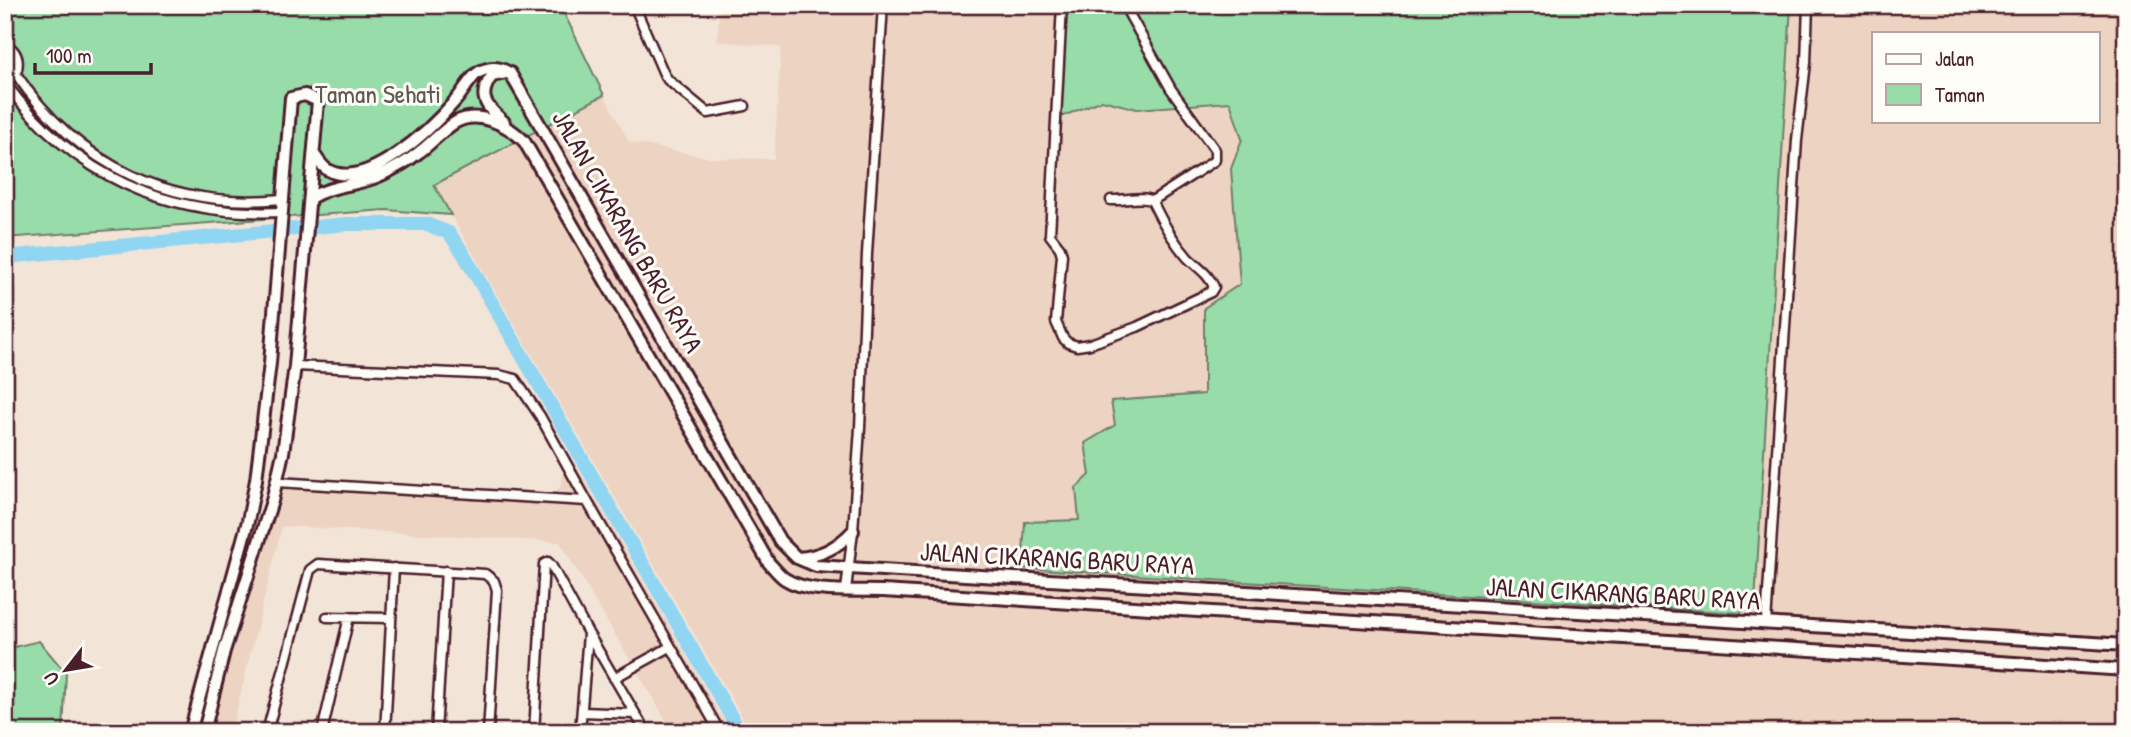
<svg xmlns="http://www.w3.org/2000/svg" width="2131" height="737" viewBox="0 0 2131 737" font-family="'Patrick Hand',sans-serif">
  <rect width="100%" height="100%" fill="#f3e4d8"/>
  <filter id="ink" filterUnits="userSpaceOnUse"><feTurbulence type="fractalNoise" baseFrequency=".0143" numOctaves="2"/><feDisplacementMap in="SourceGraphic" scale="14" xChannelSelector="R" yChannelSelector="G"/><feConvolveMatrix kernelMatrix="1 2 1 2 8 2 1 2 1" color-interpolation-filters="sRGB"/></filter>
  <g filter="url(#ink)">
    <path fill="#ecd3c2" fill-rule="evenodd" d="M720,5H2126V732H751L434,186L604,95L629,142L710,158L774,159L781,47L717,41ZM1874,33H2098V121H1874Z
      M576,465L730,732H673L560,542L282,526L231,732H207L274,477L554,494L562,484L563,472Z"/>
    <path fill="#97dca9" stroke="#707e6a" stroke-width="2" d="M5,5H560L604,95L434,185L451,215L386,210L5,238Z
      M1062,5H1791L1755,602L1740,613L1022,568L1025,522L1079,520L1076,488L1090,475L1085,443L1115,425L1111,401L1204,394V308L1240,284L1231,169L1242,139L1230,102L1137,109L1102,100L1054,120Z
      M39,641L66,673L63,732H5V649Z"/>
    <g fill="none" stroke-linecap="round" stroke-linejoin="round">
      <path stroke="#90d5f2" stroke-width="14" d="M5,257L347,224H426L449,233L463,253L740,732"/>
      <g stroke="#4a1f2b" stroke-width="13">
        <path id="minor" d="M634,5L664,74L668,80L708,113L745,106
          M1062,5L1050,235L1060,248L1062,255L1056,322L1063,338L1068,343L1077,346L1090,344L1137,327L1211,292L1214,287C1209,274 1197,267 1188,258C1172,240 1162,222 1152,201L1211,163L1215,160V150L1171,89L1124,5
          M5,44C18,51 20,61 16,74C78,166 172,210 282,199
          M5,83C75,176 165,217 281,212
          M1111,200C1123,201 1144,195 1152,201
          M295,366L499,375L515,379L540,416L587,501L720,732
          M277,482L587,501
          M846,590L853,531L860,428L867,254L883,5
          M327,617L391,618
          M1766,624L1797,140L1806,63L1808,5
          M614,678L670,647
          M582,712L635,714
          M267,732L310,570L318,564L485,574L494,581L497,590L488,732
          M322,732L349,617
          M385,732L394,568
          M436,732L446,571
          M534,732L544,564L548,562L551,565L588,633L646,732
          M580,732L588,634"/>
      </g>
      <g stroke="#4a1f2b" stroke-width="16">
        <path id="major" d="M504,122C487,107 476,97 492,76L506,73
          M314,154C318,160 322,167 328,170C366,192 432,128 455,101C463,93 470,77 479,72C491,66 499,67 510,73L780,541L797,558L816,566L2126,645
          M310,198C333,184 358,186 381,175C394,169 407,162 418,153C431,144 442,130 456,122C479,110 508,125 524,141L769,563C774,568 779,575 785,579C808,594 856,590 883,591L2126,670
          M797,558C821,556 837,548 853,531
          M190,732L248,521L256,480L270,363L291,98L305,95L318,101L295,366L283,453L272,501L224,651L204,732"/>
      </g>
      <use href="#minor" stroke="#fdfcf7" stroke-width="8"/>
      <use href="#major" stroke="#fdfcf7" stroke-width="10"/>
    </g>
  </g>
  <g text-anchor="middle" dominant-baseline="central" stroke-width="6" stroke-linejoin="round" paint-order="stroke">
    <g font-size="26" fill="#615851" stroke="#fdfcf7">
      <text x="378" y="93">Taman Sehati</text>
    </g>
    <g font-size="26" fill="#4a1f2b" stroke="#fdfcf7">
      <text transform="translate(628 231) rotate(60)">JALAN CIKARANG BARU RAYA</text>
      <text transform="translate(1057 558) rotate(3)">JALAN CIKARANG BARU RAYA</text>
      <text transform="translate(1623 593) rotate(3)">JALAN CIKARANG BARU RAYA</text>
    </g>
  </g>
  <rect width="2131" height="737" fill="none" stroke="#fdfcf7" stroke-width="28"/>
  <rect x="14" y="14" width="2103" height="709" fill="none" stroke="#4a1f2b" stroke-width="2.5" filter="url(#ink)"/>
  <rect x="1872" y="32" width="228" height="91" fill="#fdfcf7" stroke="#b5a4a5" stroke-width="2"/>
  <rect x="1886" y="54" width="35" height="10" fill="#fdfcf7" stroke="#b5a4a5" stroke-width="2"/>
  <text x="1935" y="66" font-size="21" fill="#4a1f2b">Jalan</text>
  <rect x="1886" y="84" width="35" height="21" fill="#97dca9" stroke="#b5a4a5" stroke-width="2"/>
  <text x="1935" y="102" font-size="21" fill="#4a1f2b">Taman</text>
  <g transform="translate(66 670) rotate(239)" stroke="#fdfcf7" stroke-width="5" paint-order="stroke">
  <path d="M0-5L12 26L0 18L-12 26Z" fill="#4a1f2b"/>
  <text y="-10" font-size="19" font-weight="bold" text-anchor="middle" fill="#4a1f2b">U</text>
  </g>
  <path d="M35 63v10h116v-10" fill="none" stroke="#4a1f2b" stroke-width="3.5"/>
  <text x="46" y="63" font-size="21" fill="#4a1f2b" stroke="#fdfcf7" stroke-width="5" paint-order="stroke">100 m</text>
</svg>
